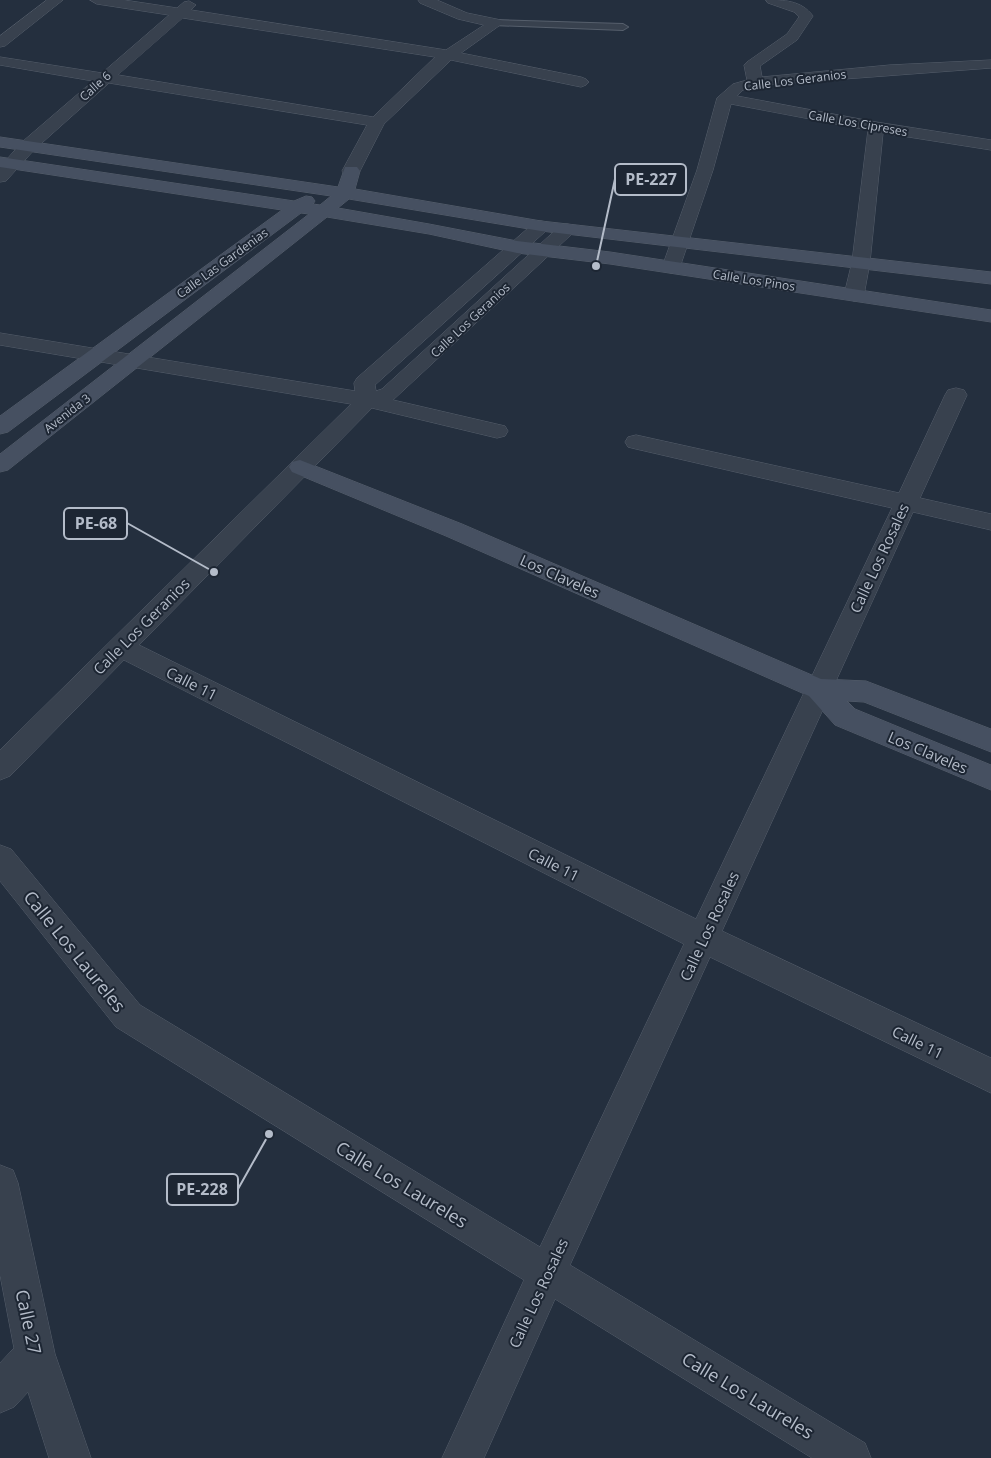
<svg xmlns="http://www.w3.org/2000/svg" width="991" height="1458" viewBox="0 0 991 1458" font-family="'Open Sans',sans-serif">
  <rect width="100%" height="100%" fill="#242f3e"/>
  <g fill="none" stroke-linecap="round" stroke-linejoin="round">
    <g stroke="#565f6c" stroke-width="2">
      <path id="lane" d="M496,20L623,24L628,27L623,30L493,25L491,23Z"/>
    </g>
    <g stroke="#565f6c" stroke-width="1">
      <path id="street" d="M47,0H63L5,46L0,47V36Z
        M90,0H124L177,8L184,2L189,1L196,5L191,10L446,50L484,25L458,19L420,3L418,0H437L467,13L501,20L503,23L461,53L581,77L586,79L589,82L586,85L581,87L451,60L384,124L360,171L357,175H345L342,171L367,125L109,83L34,150L6,181L0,182V167L22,142L93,81L0,65V57L102,73L169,15L97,4ZM183,18L435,57L373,117L118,75Z
        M766,0C784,0 801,0 813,16L797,40L760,66L762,77L890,65L991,60V68L791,83L756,86L743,90L737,96L876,122L991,140V150L883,133L870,262L864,295L861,299L854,301L847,299L844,295L852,262L868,130L731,104L713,170L680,267L678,271L671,273L664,271L662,267L697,170L717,98L733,84L747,80L744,65L747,62L787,34L799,17L794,12L768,3Z
        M541,221L547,222L550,226L547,230L375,385L376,391L382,389L561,225L567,224L573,225L576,229L573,233L393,400L505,426L508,431L505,436L497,438L372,408L139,645L696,919L892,508L636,449L628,447L625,442L628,437L636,435L899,493L945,395L948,390L956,388L964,390L967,395L920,498L991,514V530L913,512L722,931L991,1058V1093L710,957L570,1265L865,1443L871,1458H812L555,1299L484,1458H442L524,1280L116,1027L0,881V845L11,849L140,1005L540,1247L684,944L124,660L10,776L0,780V750L351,404L0,345V333L355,391L354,383L357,378L535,222Z
        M0,1165L13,1170L18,1183L55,1354L91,1458H49L28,1392L14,1407L0,1413V1363L14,1348L0,1275Z"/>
    </g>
    <g stroke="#565f6c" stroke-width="1">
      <path id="secondary" d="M0,137L338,187L345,167H357L360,171L355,189L541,221L991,272V284L541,231L349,199L338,208L429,224L517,241L610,252L991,310V322L610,264L517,253L429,234L327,217L8,470L0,472V454L309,214L301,213L8,432L0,434V416L282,210L0,167V157L294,201L306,196L312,197L315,201L313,204L320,205L331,196L0,147Z
        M300,460L462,524L821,679L866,681L991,729V752L864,702L847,701L855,709L991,765V790L835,725L809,696L446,536L292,472L289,467L292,462Z"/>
    </g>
    <use href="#lane" fill="#38414e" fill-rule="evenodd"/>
    <use href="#street" fill="#38414e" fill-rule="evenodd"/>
    <use href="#secondary" fill="#465061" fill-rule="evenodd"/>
  </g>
  <g text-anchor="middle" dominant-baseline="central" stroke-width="4" stroke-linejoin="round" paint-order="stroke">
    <g font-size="12" fill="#b4bcc9" stroke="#1d2633">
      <text transform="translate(795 80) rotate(-7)">Calle Los Geranios</text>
      <text transform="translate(95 86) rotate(-42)">Calle 6</text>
      <text transform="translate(858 123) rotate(10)">Calle Los Cipreses</text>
      <text transform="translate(222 263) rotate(-36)">Calle Las Gardenias</text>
      <text transform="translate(754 280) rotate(9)">Calle Los Pinos</text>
      <text transform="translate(470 320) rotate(-43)">Calle Los Geranios</text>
      <text transform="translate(67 413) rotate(-38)">Avenida 3</text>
    </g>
    <g font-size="15" fill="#b4bcc9" stroke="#1d2633">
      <text transform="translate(879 558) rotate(-65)">Calle Los Rosales</text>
      <text transform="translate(560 576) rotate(24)">Los Claveles</text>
      <text transform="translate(141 626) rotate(-45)">Calle Los Geranios</text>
      <text transform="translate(192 683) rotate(27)">Calle 11</text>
      <text transform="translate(928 752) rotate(23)">Los Claveles</text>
      <text transform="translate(554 864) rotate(27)">Calle 11</text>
      <text transform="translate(709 926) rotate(-65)">Calle Los Rosales</text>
      <text transform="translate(918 1042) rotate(26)">Calle 11</text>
      <text transform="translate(538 1293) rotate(-65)">Calle Los Rosales</text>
    </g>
    <g font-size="18" fill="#b4bcc9" stroke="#1d2633">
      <text transform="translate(75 951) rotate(51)">Calle Los Laureles</text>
      <text transform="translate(402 1184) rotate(31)">Calle Los Laureles</text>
      <text transform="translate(29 1322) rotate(78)">Calle 27</text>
      <text transform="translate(748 1395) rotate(31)">Calle Los Laureles</text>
    </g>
  </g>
  <path fill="none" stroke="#b4bcc9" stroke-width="2" d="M596 266L615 179M214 572L127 523M269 1134L238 1189"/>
  <g fill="#b4bcc9" stroke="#1d2633" stroke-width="2">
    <circle cx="596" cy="266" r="5"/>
    <circle cx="214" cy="572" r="5"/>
    <circle cx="269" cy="1134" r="5"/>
  </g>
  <g fill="#1d2633" stroke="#b4bcc9" stroke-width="2">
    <rect x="615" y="164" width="71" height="31" rx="5"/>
    <rect x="64" y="508" width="63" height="31" rx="5"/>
    <rect x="167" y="1174" width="71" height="31" rx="5"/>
  </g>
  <g font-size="16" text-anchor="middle" font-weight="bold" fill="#b4bcc9">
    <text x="651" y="185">PE-227</text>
    <text x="96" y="529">PE-68</text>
    <text x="202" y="1195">PE-228</text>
  </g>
</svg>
